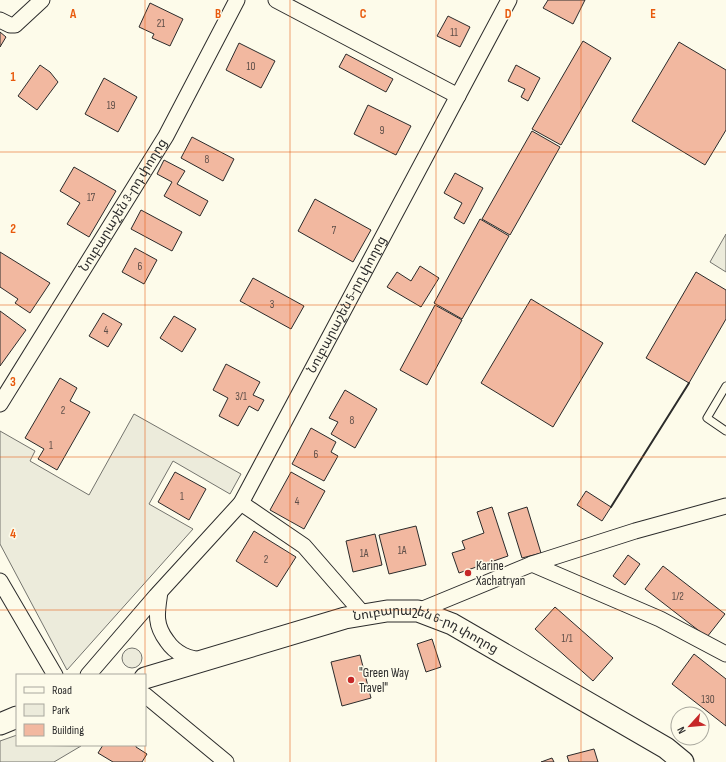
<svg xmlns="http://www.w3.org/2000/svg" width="726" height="762" viewBox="0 0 726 762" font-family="'Sofia Sans Condensed','Noto Sans Armenian',sans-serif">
  <rect width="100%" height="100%" fill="#fdfbea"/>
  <path fill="#ecebdb" stroke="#74746e" d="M726,234V272L710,262Z
    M134,414L241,474L230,494L173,461L149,504L193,529L67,670L0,544V431L35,451L30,461L89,495Z
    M122 658a10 10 0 1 1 20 0a10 10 0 1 1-20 0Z
    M17,735V745L81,746L54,762H0V741Z"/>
  <path fill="#f2b8a0" stroke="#2b2b2b" d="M548,0H585L573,24L543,8Z
    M150,3L183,19L170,46L152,38L154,34L139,27Z
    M448,16L470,27L460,47L437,36Z
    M0,32L6,37L0,47Z
    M583,41L611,58L561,145L532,129Z
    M679,42L726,70V130L705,165L632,121Z
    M239,43L275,61L261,88L226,70Z
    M346,54L393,79L386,92L339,67Z
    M40,65L50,72L58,82L37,110L18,96Z
    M516,65L540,78L528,101L521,97L525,89L508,81Z
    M104,78L137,97L118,132L85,114Z
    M368,105L411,126L396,155L354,134Z
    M532,131L560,147L510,235L482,219Z
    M192,137L234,159L223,181L181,158Z
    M164,160L185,171L177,184L208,201L200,216L164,196L172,182L157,174Z
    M74,167L116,191L89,237L67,224L80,203L60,191Z
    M455,173L483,188L464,224L454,218L462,203L444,193Z
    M315,199L371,230L353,262L298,231Z
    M141,210L182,232L172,251L131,229Z
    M480,219L509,236L462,319L434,303Z
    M135,248L157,260L144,284L122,272Z
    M0,252L50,283L30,313L15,303L18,299L0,287Z
    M420,266L439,278L421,307L387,287L397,272L411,281Z
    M696,272L726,290V319L689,383L646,358Z
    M253,278L304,306L291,329L240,301Z
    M531,299L603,343L553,427L481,383Z
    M435,305L462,320L427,385L400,370Z
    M0,311L26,330L0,366Z
    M103,313L122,324L108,347L89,336Z
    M174,316L196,329L182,352L160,338Z
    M226,364L260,382L253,395L264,400L258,411L249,406L238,426L219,416L228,398L213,390Z
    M60,378L77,388L70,401L90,412L57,470L38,459L44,449L25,438Z
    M345,390L377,409L355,448L331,434L338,422L329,418Z
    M311,428L336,442L331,452L338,456L324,481L292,464Z
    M175,472L206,489L189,520L158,502Z
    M291,472L325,491L304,529L270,510Z
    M586,491L611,507L602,521L577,505Z
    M492,507L508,556L459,573L452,553L465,549L462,541L484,533L477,512Z
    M527,507L541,553L522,558L508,513Z
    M416,526L426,565L389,574L379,535Z
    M254,531L296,557L277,587L236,561Z
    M375,534L382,565L353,572L346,541Z
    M628,555L640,564L625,585L613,576Z
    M663,566L725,614L707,637L645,589Z
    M555,607L613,658L593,681L535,629Z
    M432,639L441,667L426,672L417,644Z
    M694,654L726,679V726L672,684Z
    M360,655L371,698L342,706L331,662Z
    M103,745H136V747L147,754L142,762H113L98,753Z
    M594,749L598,762H569L567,756Z
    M552,758L554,762H541Z"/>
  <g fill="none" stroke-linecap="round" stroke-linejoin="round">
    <g stroke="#2b2b2b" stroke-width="9">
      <path id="lane" d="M726,386L707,418L726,431"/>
    </g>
    <g stroke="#2b2b2b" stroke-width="17">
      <g id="street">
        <path d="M276,0L458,96"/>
        <path d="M0,20L10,25H15L42,0"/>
        <path id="s1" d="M0,404L166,136L237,0"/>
        <path d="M241,503L304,546L364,615"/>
        <path d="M532,564L660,619L726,654"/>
        <path d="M0,581L55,675"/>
        <path d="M160,592C157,612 154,624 167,641C171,647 177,652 183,655C189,658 196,659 202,661"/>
        <path d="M418,611L532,564L635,531L726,506"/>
        <path id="s2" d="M88,675L156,596L241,503L509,0"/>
        <path d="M145,695L226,762"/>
      </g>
    </g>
    <g stroke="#2b2b2b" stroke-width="23">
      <g id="secondary">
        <path id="s3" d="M145,678L345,618L387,611H418L452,624L666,748L683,762"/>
        <path d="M0,724L17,717"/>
      </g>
    </g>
    <use href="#lane" stroke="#fdfbea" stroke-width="7"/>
    <use href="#street" stroke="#fdfbea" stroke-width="15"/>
    <use href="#secondary" stroke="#fdfbea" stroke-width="21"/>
    <path stroke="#2b2b2b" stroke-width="2" d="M611,507L689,383"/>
  </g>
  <path fill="none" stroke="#e8590c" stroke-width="1" stroke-opacity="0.55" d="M145,0V762M290,0V762M436,0V762M581,0V762M0,152H726M0,305H726M0,457H726M0,610H726"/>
  <g fill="#c62828" stroke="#fdfbea" stroke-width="1.5">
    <circle cx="468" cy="573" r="4"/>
    <circle cx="351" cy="680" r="4"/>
  </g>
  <g text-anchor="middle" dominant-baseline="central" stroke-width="3" stroke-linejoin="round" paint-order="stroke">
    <g font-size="11" fill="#5d4e48">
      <text x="161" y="23">21</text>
      <text x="454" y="32">11</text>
      <text x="251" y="66">10</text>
      <text x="111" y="105">19</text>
      <text x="382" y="130">9</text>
      <text x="207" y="159">8</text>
      <text x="91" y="197">17</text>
      <text x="334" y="230">7</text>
      <text x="140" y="266">6</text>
      <text x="272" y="304">3</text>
      <text x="106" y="330">4</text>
      <text x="241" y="396">3/1</text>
      <text x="63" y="410">2</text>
      <text x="352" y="420">8</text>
      <text x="51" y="445">1</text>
      <text x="316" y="454">6</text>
      <text x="182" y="496">1</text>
      <text x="297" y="501">4</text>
      <text x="402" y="550">1A</text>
      <text x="364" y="553">1A</text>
      <text x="266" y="559">2</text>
      <text x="678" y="596">1/2</text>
      <text x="567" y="638">1/1</text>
      <text x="708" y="699">130</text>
    </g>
    <g font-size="13" fill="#2b2b2b" stroke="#fdfbea">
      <text stroke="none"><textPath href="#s1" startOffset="234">Նուբարաշեն 3-րդ փողոց</textPath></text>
      <text stroke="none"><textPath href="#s2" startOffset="455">Նուբարաշեն 5-րդ փողոց</textPath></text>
      <text stroke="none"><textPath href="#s3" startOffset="294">Նուբարաշեն 6-րդ փողոց</textPath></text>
    </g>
    <g font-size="13" fill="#2b2b2b" stroke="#fdfbea" text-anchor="start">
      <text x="476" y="566">Karine<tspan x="476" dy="15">Xachatryan</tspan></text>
      <text x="359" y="673">"Green Way<tspan x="359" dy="15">Travel"</tspan></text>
    </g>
  </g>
  <g font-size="13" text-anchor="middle" font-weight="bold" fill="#e8590c" stroke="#fdfbea" stroke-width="3" stroke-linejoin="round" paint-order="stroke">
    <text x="73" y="18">A</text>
    <text x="218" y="18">B</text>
    <text x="363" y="18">C</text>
    <text x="508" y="18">D</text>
    <text x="653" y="18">E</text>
    <text x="13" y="81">1</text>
    <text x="13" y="233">2</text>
    <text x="13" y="386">3</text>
    <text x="13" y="538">4</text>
  </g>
  <rect x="16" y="674" width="130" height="72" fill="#fdfbea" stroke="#a9a89e"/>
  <rect x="24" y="687" width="20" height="6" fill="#fdfbea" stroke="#a9a89e"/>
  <text x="52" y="694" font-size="12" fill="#2b2b2b">Road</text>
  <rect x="24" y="704" width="20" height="12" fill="#ecebdb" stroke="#a9a89e"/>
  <text x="52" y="714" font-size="12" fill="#2b2b2b">Park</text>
  <rect x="24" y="724" width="20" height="12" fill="#f2b8a0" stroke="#a9a89e"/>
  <text x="52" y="734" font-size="12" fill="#2b2b2b">Building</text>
  <g transform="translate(690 726) rotate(243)"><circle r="19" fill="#fdfbea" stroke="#a9a89e"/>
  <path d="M0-3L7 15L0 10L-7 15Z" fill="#c62828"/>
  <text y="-6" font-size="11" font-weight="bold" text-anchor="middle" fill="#2b2b2b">N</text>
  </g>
</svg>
